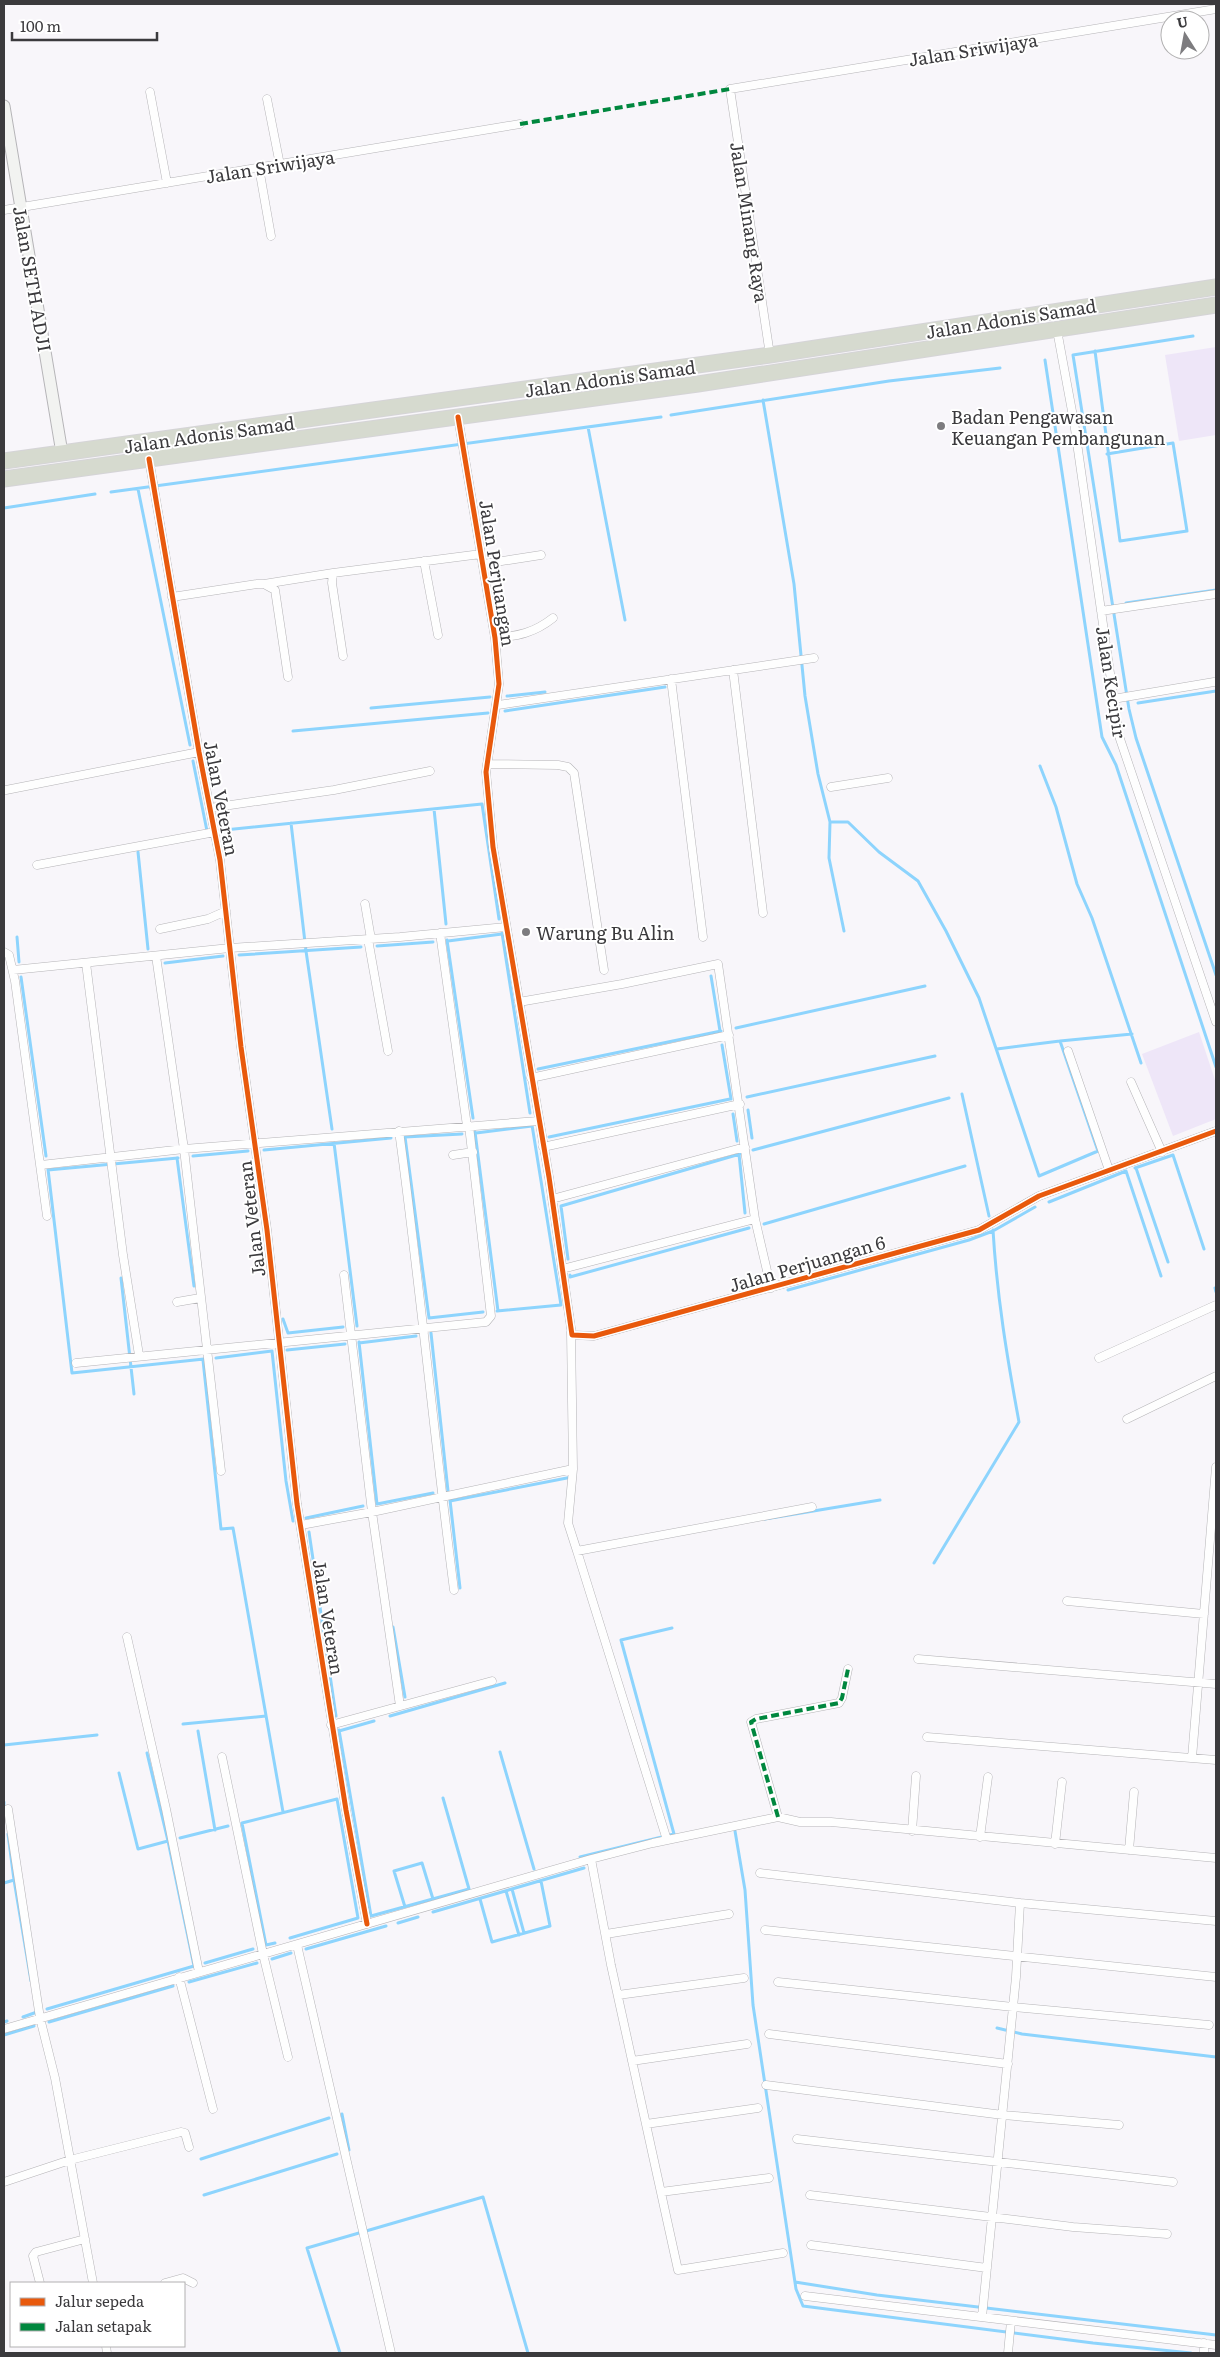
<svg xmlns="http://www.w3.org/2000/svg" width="1220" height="2357" viewBox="0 0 1220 2357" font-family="Literata,serif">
  <rect width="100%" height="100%" fill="#f8f6fa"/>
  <path fill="#eee6f8" d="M1216,347V435L1179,441L1165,355Z
    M1199,1032L1216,1083V1119L1173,1136L1142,1054Z"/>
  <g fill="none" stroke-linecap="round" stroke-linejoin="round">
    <path stroke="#8dd4fd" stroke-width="3" d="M1193,336L1073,355L1129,709L1136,738L1216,975
      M1095,351L1120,541L1187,531L1173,443L1107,454
      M1045,360L1102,737L1116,765L1216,1067
      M763,400L794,584L805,696L818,774L830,822H848L879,852L918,881L946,931L979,998L1039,1176L1098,1151L1060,1041L1132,1034
      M671,415L889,381L1000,368
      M588,427L625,620
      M138,489L190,745
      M111,492L661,417
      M4,508L95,494
      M1126,603L1216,590
      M507,696L545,692
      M1138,703L1216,691
      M371,708L490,697
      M505,711L665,687
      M293,731L488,713
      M193,761L207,831H209
      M1040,766L1056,807L1077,884L1092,918L1141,1063
      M434,809L446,924
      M830,822L829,858L844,931
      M291,823L306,951L332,1129
      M215,831L482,804L499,919
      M138,852L148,949
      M502,933L530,1113
      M17,937L19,962
      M447,940L473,1118
      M448,941L502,934
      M377,946L433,942
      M239,955L361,947
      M165,963L223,956
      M711,976L720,1031
      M21,977L46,1156
      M736,1028L925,986
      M722,1045L731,1099
      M997,1049L1060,1041
      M538,1069L721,1031
      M962,1094L989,1216
      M747,1097L935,1056
      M748,1110L752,1138
      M733,1114L737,1141
      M475,1132L498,1311
      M476,1133L532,1126
      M405,1137L429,1318
      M405,1137L462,1134
      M549,1137L730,1099
      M334,1143L357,1326
      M264,1150L391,1138
      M753,1150L949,1098
      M739,1154L745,1213
      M193,1156L248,1151
      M177,1158L194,1286
      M1135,1168L1173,1155L1204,1249
      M1136,1168L1168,1262
      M48,1169L72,1373L204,1359
      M48,1170L178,1158
      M1126,1171L1161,1276
      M1049,1202L1126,1171
      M764,1224L965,1166
      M568,1259L561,1206L740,1154
      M570,1275V1277L749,1228
      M121,1278L134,1394
      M1215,1288L1216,1292
      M788,1290L969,1240L993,1231L1035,1207
      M497,1311L561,1305L532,1125
      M429,1318L483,1312
      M283,1319L288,1333L343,1327
      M431,1333L448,1491
      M359,1342L377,1504
      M359,1343L416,1336
      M287,1350L345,1344
      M272,1351L286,1481L293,1521
      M216,1358L272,1351
      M203,1360L221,1529L233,1528L283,1812
      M450,1500L460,1588
      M450,1501L572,1477
      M377,1504L433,1493
      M306,1518L363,1506
      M765,1519L880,1500
      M309,1532L336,1716
      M934,1563L1019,1422C1007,1357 997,1297 993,1230
      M393,1627L405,1697
      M390,1716L505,1683
      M183,1724L266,1716
      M339,1730L371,1916L469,1889L443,1798
      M198,1731L215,1830
      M339,1731L374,1721
      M4,1745L97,1735
      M500,1752L534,1869
      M147,1753L168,1841L194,1966
      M119,1773L138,1849L168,1841
      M4,1802V1806
      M242,1823L337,1799L358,1918L290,1938
      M242,1823L266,1945
      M735,1831L745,1890L753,2005L796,2289L803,2306L1093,2343L1191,2353
      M180,1838L228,1826
      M580,1857L674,1834L621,1640L672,1628
      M14,1880L31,1981
      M4,1883L14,1880L8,1834
      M512,1889L524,1933
      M506,1891L519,1935
      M480,1899L492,1942L550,1926L541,1881
      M405,1907L394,1871L422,1863L433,1899
      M433,1912L584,1868
      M398,1923L418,1917
      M266,1945L275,1943
      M306,1949L386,1926
      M272,1959L291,1953
      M205,1963L253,1949
      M189,1982L257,1963
      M47,2009L194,1966
      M23,2017L37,2012
      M4,2022L7,2021
      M49,2022L173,1986
      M997,2028L1022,2034L1216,2057
      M4,2035L34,2026
      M342,2114L349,2150
      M201,2159L329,2118
      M204,2195L337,2154
      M366,2231L483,2197L528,2353
      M795,2282L877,2295L1216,2335
      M340,2353L307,2248L359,2233"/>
    <g stroke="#b5b4b7" stroke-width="9">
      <path id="street" d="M150,92L167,183
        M267,99L280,165
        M259,168L271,236
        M4,210L520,124
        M1057,330L1074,422L1119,736L1216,1022
        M770,355L730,89L1216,9
        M458,417L495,638L499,684L486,772L493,847L549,1177L572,1335L594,1336L979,1230L1039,1196L1216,1131
        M149,459L199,752L220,860L241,1047L267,1230L297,1504L346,1810L367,1924
        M424,561L438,635
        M483,564L541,555
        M264,584L333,573
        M172,597L257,584H264L275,590L288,677
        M1101,611L1216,594
        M495,638C518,636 534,633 553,618
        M343,656L332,583L333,573L481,554
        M733,670L763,913
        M671,679L703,937
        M1113,699L1214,682
        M498,705L814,658
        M487,764L558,765L568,767L574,773L604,970
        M831,787L888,778
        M6,790L199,752
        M210,808L334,790L430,771
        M37,865L215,832
        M365,904L371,939
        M160,929L208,919L226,911
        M440,933L467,1126
        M368,939L388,1051
        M4,952L9,955L15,981L47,1216
        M156,956L184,1149L221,1471
        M86,963L123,1255L139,1355
        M13,970L230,948L400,937L506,927
        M519,1002L622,984L718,964L755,1219L771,1288
        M1068,1051L1109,1170
        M531,1078L729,1035
        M1131,1082L1162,1152
        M399,1131C420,1284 434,1437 454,1590
        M543,1147L740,1104
        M453,1155L473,1152
        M41,1165L184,1149L538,1121
        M552,1199L745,1147
        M562,1269L755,1219
        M344,1275L372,1512L400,1706
        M177,1302L200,1298
        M571,1332L573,1469L568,1523L577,1551L812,1507
        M1099,1358L1216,1305
        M76,1363L486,1322L491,1316L469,1126
        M1127,1419L1216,1376
        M301,1525L372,1512L573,1469
        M577,1551L667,1840
        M1067,1601L1204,1614
        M127,1637L166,1809L199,1972
        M918,1659L1216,1684
        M331,1725L492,1681
        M927,1737L1216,1760
        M222,1757L263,1954L288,2057
        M1192,1758L1216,1467
        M8,1809L40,2018L55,2078L93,2283
        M778,1817L751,1722L756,1719L839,1703L842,1698L848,1669
        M912,1831L916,1776
        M980,1837L988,1777
        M1055,1844L1062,1782
        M1129,1850L1134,1792
        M760,1873L1020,1903L1016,1977L982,2317
        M1020,1903L1216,1921
        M765,1930L1216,1977
        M606,1934L729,1914
        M297,1945L391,2353
        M179,1977L213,2109
        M778,1982L1013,2007L1209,2025
        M618,1995L744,1978
        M4,2029L591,1859
        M769,2034L1008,2064
        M632,2061L747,2044
        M766,2085L1003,2115L1119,2125
        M646,2124L758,2108
        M797,2139L1173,2182
        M4,2182L70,2160L181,2132L185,2133L189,2147
        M661,2192L769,2178
        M810,2195L1073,2227L1167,2234
        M811,2245L987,2268
        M783,2253L678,2270L611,1965L591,1859L653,1843L778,1817L800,1822H831L1216,1858
        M40,2283L33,2256L36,2252L85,2239
        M165,2283L183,2278L193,2283
        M805,2296L1216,2345
        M106,2346L107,2353
        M1008,2353L1011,2321
        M1204,2353V2343"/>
    </g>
    <g stroke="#b5b4b7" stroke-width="13">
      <path id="secondary" d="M4,106L62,453"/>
    </g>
    <g stroke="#d5d4d7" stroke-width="17">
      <path id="highway" d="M4,461L770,355L1216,287
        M4,479L698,384L1216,305"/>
    </g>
    <use href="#street" stroke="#fefefe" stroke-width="8"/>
    <use href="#secondary" stroke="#f2f3f1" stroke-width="11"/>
    <use href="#highway" stroke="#d6dacf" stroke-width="15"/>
    <path stroke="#00873e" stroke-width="4" stroke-dasharray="8 4" stroke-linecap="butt" d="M520,124L730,89
      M778,1817L751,1722L756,1719L839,1703L842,1698L848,1669"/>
    <g stroke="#fff" stroke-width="8">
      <path id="cycleway" d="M458,417L495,638L499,684L486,772L493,847L549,1177L572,1335L594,1336L979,1230L1039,1196L1216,1131
        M149,459L199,752L220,860L241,1047L267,1230L297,1504L346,1810L367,1924"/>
    </g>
    <use href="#cycleway" stroke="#e8590c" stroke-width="5"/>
  </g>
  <g fill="#7d7c7f" stroke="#fff" stroke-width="2">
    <circle cx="941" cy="426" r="5"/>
    <circle cx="526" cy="932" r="5"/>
  </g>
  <g text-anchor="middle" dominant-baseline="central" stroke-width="4" stroke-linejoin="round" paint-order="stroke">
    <g font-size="18" fill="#3b3a3d" stroke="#fff">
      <text transform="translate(973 49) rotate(-9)">Jalan Sriwijaya</text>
      <text transform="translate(270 166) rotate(-9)">Jalan Sriwijaya</text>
      <text transform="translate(750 222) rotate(81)">Jalan Minang Raya</text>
      <text transform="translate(33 279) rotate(80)">Jalan SETH ADJI</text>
      <text transform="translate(1011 318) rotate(-9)">Jalan Adonis Samad</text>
      <text transform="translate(610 378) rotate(-8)">Jalan Adonis Samad</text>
      <text transform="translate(209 434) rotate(-8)">Jalan Adonis Samad</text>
      <text transform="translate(498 573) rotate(81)">Jalan Perjuangan</text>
      <text transform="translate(1112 682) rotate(81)">Jalan Kecipir</text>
      <text transform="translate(222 798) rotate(79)">Jalan Veteran</text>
      <text transform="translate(251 1219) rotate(-97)">Jalan Veteran</text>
      <text transform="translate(807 1263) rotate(-16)">Jalan Perjuangan 6</text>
      <text transform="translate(329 1617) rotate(81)">Jalan Veteran</text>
    </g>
    <g font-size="18" fill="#3b3a3d" stroke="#fff" text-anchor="start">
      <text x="951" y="416">Badan Pengawasan<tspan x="951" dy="21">Keuangan Pembangunan</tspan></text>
      <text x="536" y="932">Warung Bu Alin</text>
    </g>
  </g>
  <rect width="1220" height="2357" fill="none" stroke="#3b3a3d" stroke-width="10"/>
  <rect x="10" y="2282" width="175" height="65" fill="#ffffff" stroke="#b1b0b1"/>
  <rect x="20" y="2298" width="25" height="8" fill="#e8590c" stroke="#b1b0b1"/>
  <text x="55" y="2307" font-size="15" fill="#3b3a3d">Jalur sepeda</text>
  <rect x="20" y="2323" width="25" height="8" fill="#00873e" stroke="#b1b0b1"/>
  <text x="55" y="2332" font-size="15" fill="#3b3a3d">Jalan setapak</text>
  <g transform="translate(1185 35) rotate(349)"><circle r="24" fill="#ffffff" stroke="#b1b0b1"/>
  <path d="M0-4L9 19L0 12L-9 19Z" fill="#7d7c7f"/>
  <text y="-8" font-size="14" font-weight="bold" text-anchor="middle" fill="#3b3a3d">U</text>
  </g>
  <path d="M12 32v8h145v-8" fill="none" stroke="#3b3a3d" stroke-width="2.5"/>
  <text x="20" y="32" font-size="15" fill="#3b3a3d" stroke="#ffffff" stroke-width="4" paint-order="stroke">100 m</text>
</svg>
